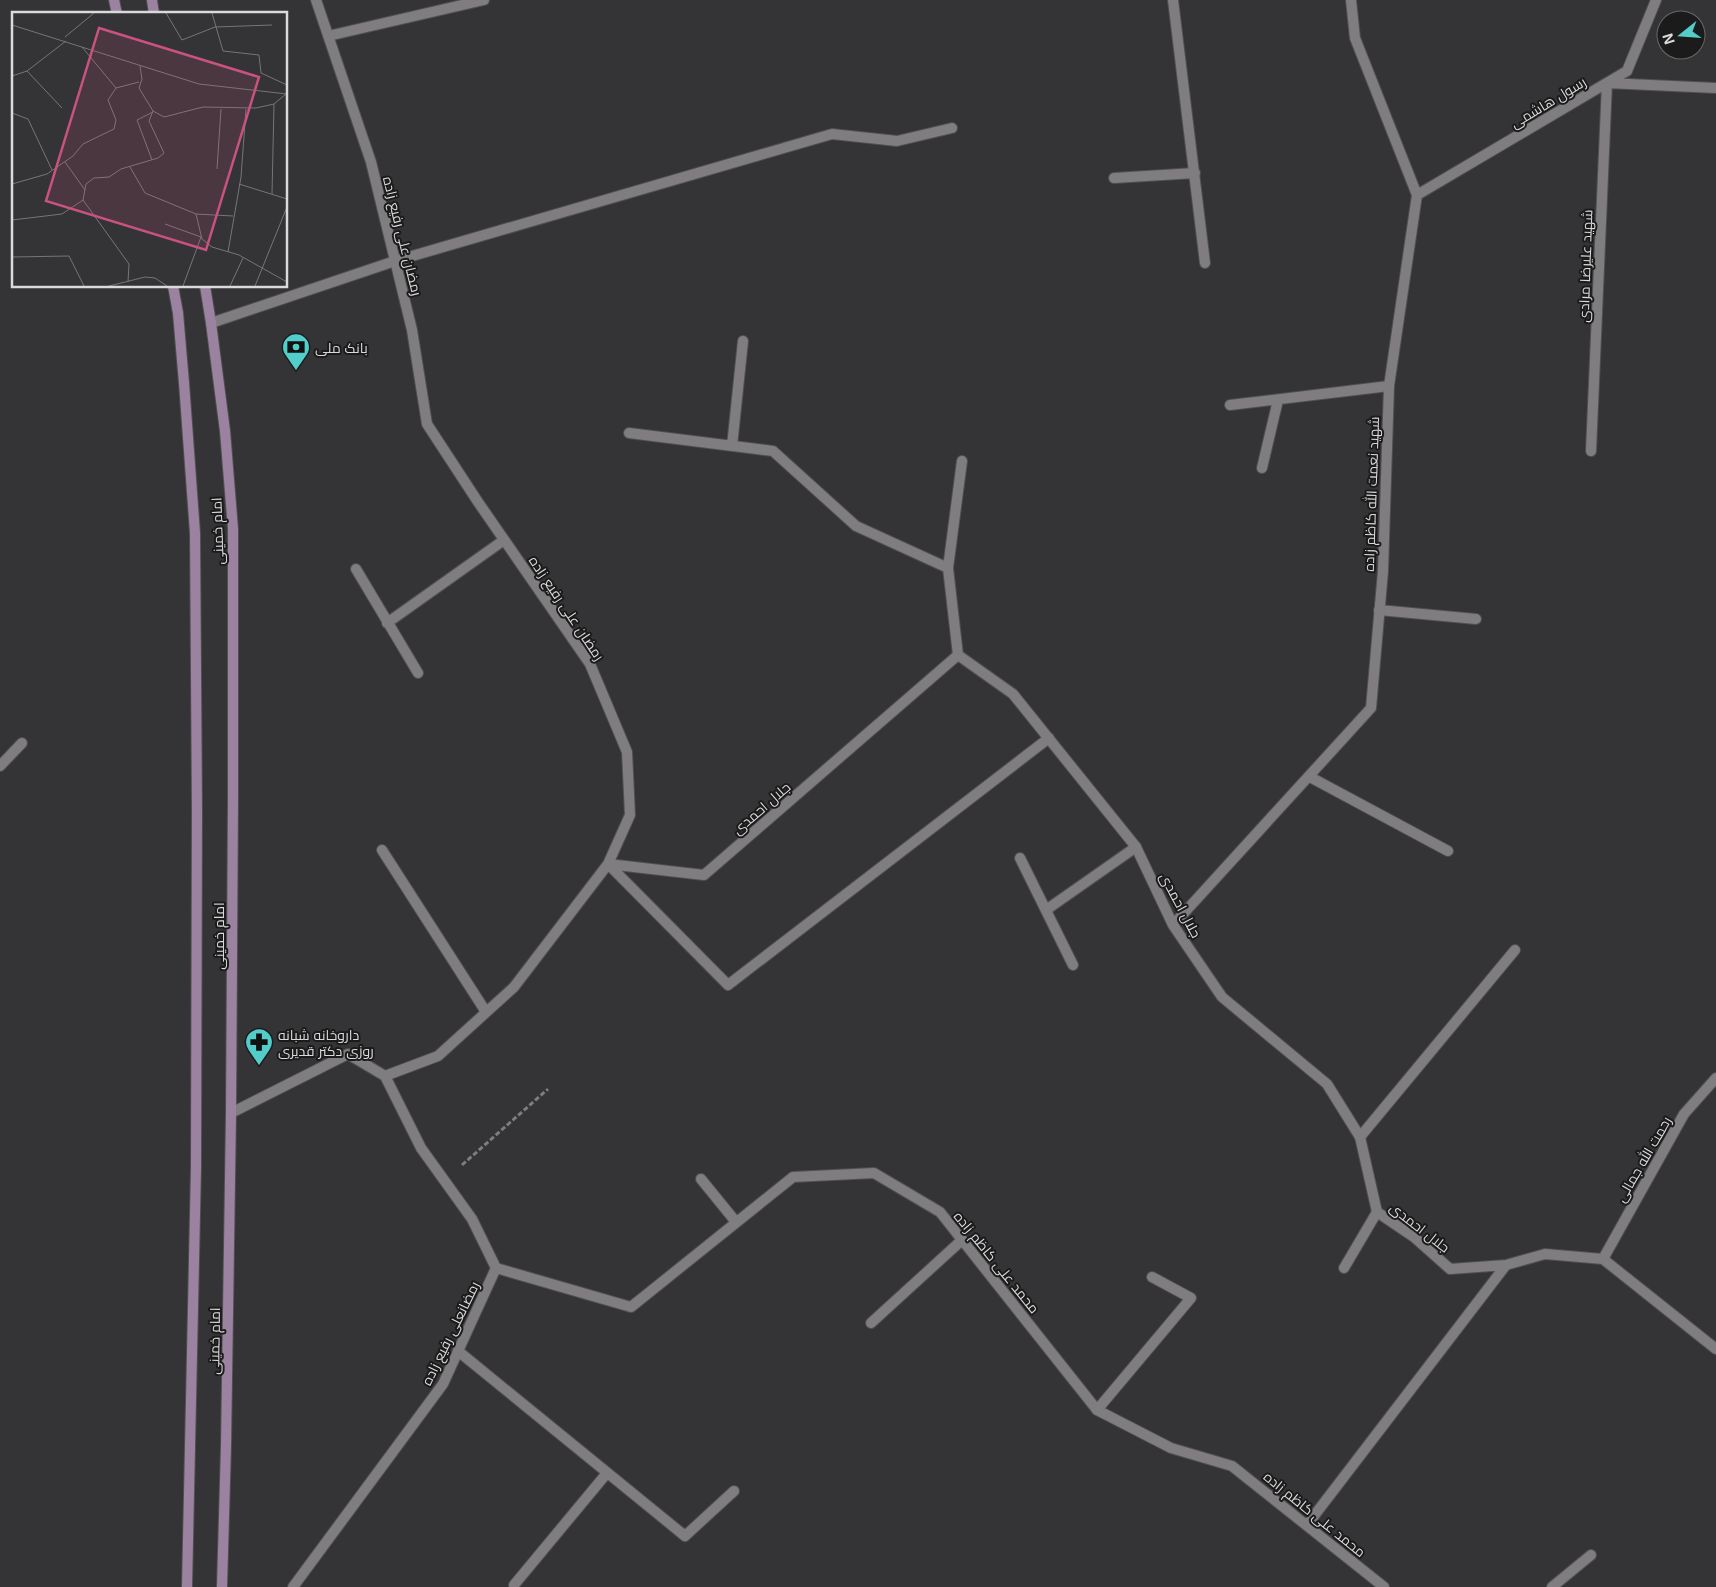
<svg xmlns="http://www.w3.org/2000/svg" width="1716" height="1587" viewBox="0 0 1716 1587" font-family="Inter,Cairo,sans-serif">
  <rect width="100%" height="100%" fill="#343335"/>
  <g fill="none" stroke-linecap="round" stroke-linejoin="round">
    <g stroke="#515051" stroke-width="12">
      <path id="service" d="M1173,0L1205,263
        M1114,178L1195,173
        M211,323L395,261
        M1230,405L1389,386
        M629,433L773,451L856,526L948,568
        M732,446L743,341
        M1262,468L1278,400
        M356,569L418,673
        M1379,610L1476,619
        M387,623L504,540
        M958,655L948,568L962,461
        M0,766L22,743
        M1310,777L1448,851
        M382,850L486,1012
        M1020,858L1073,965
        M1046,910L1136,847
        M1360,1137L1515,950
        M701,1179L736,1222
        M1344,1268L1377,1212
        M871,1323L962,1240
        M458,1351L685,1536L734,1491
        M1097,1410L1191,1298L1152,1277
        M514,1585L607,1473
        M1552,1587L1591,1555"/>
    </g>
    <g stroke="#515051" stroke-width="12">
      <path id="minor" d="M328,36L484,0
        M1417,195L1627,71L1656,0
        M395,261L832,134L897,141L952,128
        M1591,451L1607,83L1716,88
        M608,864L704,875L958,655L1013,694L1136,847L1173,925L1222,997L1327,1084L1360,1137L1377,1212L1414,1237L1450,1269L1506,1265L1545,1254L1603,1259L1716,1349
        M608,864L728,985L1049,738
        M1173,925L1371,708L1383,571L1389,386L1417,195L1355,38L1351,0
        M231,1113L348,1054L385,1076L438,1056L514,987L608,864L630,815L627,752L590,664L478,502L427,424L412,330L371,162L316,0
        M1603,1259L1684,1114L1716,1078
        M496,1268L631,1307L793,1177L874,1173L940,1212L1097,1410L1171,1448L1232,1466L1384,1587
        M1307,1525L1506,1265
        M293,1587L443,1384L496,1268L472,1219L421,1148L385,1076"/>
    </g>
    <g stroke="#515051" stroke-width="12">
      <path id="secondary" d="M114,0L117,14
        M152,0L154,14
        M173,286L178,313L184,383L195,533L197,811L196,1167L187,1587
        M205,286L211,323L225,431L233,529V796L231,1113L226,1446L222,1587"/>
    </g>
    <path stroke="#7d7c7e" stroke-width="3" stroke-dasharray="5 2.5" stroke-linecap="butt" d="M462,1165L548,1089"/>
    <use href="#service" stroke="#7f7d7f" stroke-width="10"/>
    <use href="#minor" stroke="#7f7d7f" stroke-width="10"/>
    <use href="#secondary" stroke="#9b82a1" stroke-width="10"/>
  </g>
  <defs>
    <g id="bank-pin" transform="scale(1.4375)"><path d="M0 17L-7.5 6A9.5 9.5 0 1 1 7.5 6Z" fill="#53cdc9" stroke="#1b1b1c"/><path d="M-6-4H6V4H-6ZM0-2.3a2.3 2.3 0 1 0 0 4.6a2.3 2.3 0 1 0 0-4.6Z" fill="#111"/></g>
    <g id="pharmacy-pin" transform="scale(1.4375)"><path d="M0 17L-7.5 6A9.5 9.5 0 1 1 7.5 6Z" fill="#53cdc9" stroke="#1b1b1c"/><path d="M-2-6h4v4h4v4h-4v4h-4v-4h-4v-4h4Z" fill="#111"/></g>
  </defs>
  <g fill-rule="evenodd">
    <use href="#bank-pin" x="296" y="347"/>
    <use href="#pharmacy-pin" x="259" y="1042"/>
  </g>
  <g text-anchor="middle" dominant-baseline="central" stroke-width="4" stroke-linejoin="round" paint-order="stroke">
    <g font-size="14" fill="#dbdadb" stroke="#1b1b1c">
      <text transform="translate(1548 102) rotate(-31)">رسول هاشمی</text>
      <text transform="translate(403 236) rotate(76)">رمضان علی رفیع زاده</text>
      <text transform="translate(1585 266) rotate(-88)">شهید علیرضا مرادی</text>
      <text transform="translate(1371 494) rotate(-88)">شهید نعمت الله کاظم زاده</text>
      <text transform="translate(217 531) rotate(-92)">امام خمینی</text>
      <text transform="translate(567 608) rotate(56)">رمضان علی رفیع زاده</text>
      <text transform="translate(761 808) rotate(-41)">جلال احمدی</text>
      <text transform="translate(1181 905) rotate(62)">جلال احمدی</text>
      <text transform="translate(218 936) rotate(-90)">امام خمینی</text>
      <text transform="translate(1643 1159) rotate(-60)">رحمت الله جمالی</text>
      <text transform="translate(1420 1227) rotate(38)">جلال احمدی</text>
      <text transform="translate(997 1262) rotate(51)">محمد علی کاظم زاده</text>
      <text transform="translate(450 1333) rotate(-64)">رمضانعلی رفیع زاده</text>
      <text transform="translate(214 1341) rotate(-89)">امام خمینی</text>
      <text transform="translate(1315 1514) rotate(39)">محمد علی کاظم زاده</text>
    </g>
    <g font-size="14" fill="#dbdadb" stroke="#1b1b1c" text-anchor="start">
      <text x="315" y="347">بانک ملی</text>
      <text x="278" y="1034">داروخانه شبانه<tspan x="278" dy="16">روزی دکتر قدیری</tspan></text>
    </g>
  </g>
  <g transform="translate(12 12)">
    <rect width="275" height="275" fill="#343335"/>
    <path fill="none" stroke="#777677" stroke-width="1" d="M154,1L170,28L203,15L260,13M200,1L211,39L247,43L249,61L275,73M0,13L187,72L275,82M53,25L82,1M70,35L104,76L127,70M128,54L130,67L127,76L141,99L152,105L191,95L244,96L262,92L274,82M15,59L50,96M0,64L15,59L54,29M0,101L16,107L40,158M140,148L125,108L141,100M53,150L73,178M118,155L133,181L184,202L221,204M205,157L209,97M0,172L35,162L61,144L71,132L102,117L104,108L96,88L104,76M227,172L275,187M260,182L262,92M71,188L117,252L116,270M184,202L190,227L200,235L227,243L275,270M0,208L50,202L71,188L74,172L82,166L97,165L109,157L146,146L152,141L137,109L141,99M153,212L189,225L171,274M216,240L229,165L234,97M0,245L57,244L72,274M97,274L133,265L143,266L155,274M218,274L231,246M243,274L275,195"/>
    <path fill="#ca5281" fill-opacity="0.15" stroke="#ca5281" stroke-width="2.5" d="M87,16L247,65L194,238L34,189Z"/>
    <rect width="275" height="275" fill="none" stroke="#dbdadb" stroke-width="2.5"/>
  </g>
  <g transform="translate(1681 35) rotate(253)"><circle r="24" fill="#1b1b1c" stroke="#686768"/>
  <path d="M0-4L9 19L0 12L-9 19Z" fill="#53cdc9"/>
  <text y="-8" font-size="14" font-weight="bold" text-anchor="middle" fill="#dbdadb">N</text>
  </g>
</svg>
